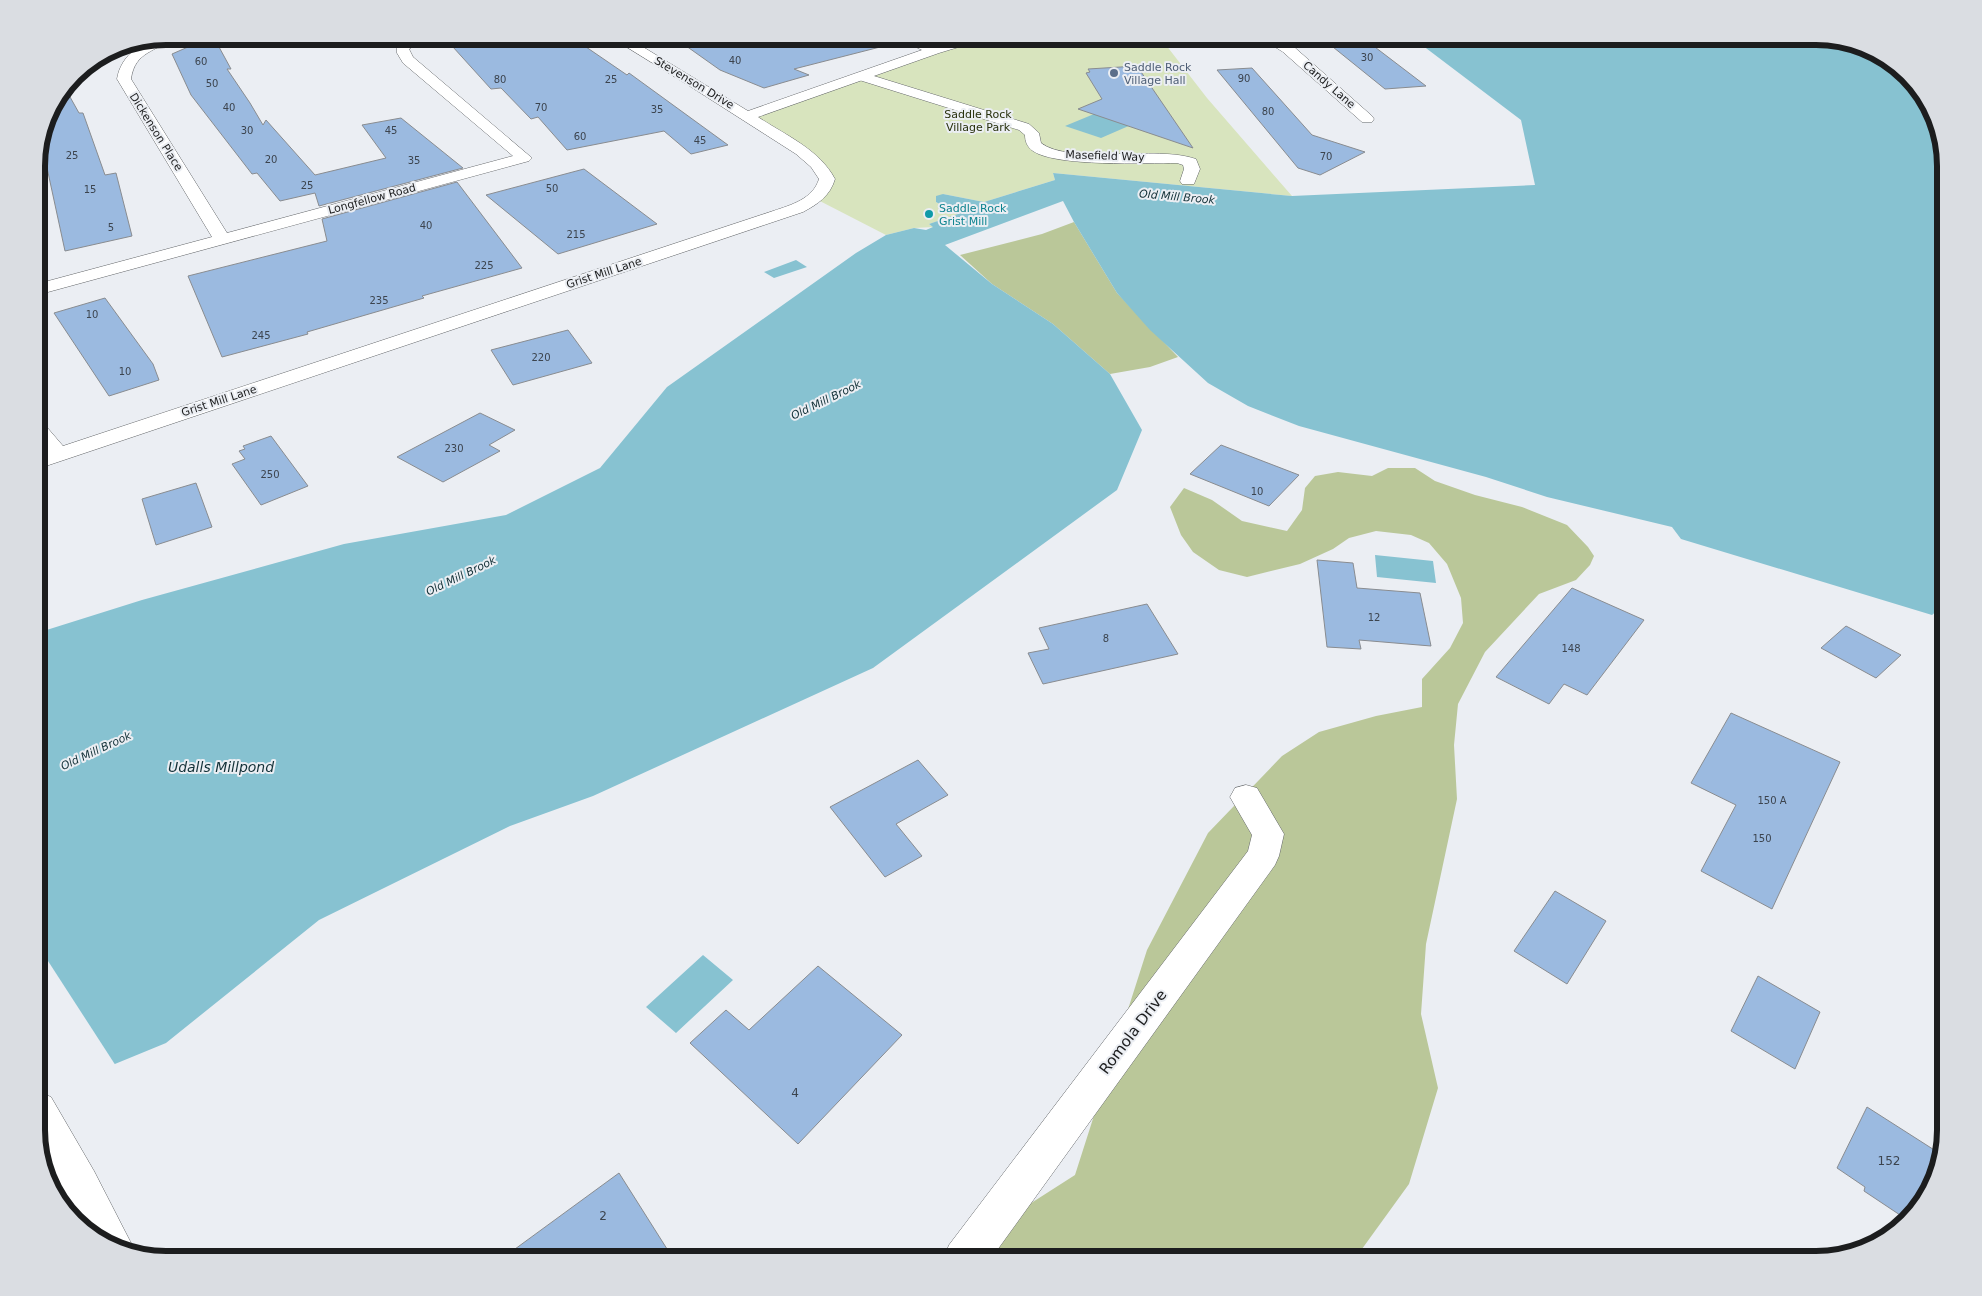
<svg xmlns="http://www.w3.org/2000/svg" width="1982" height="1296" viewBox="0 0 1982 1296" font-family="'DejaVu Sans',sans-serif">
  <rect width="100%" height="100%" fill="#ebeef3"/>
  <path fill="#d8e4be" d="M981,36H1159L1207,98L1292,196L1053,173L1055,180L984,202L943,194L936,202L959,214L929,224L934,227L914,228L886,235L814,198L825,174L747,116Z"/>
  <path fill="#bac799" d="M1074,222L1117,293L1178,357L1150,367L1110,374L1053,324L992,284L960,255L1042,234Z
    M1388,468H1415L1435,481L1475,495L1522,507L1567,525L1588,547L1594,556L1590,565L1576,580L1539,594L1485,652L1458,704L1454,745L1457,799L1426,944L1421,1014L1438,1088L1409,1184L1354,1260H942L1075,1175L1147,950L1208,833L1282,756L1319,732L1376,716L1422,707V679L1450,648L1463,623L1461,598L1447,564L1429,543L1411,535L1376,531L1349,538L1333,549L1300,564L1247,577L1219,570L1193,552L1181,535L1170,507L1184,488L1212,500L1242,521L1287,531L1302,510L1305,488L1315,476L1338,472L1372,476Z"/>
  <path fill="#87c2d1" d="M1410,36H1816L1888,58L1929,101L1946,165V603L1932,615L1681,539L1672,527L1547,497L1486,477L1299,426L1248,406L1208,383L1150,330L1117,293L1074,222L1063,201L945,245L992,284L1053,324L1110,374L1142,430L1117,490L873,668L593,796L510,826L319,920L166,1043L37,1096V633L142,600L344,544L506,515L600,468L667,387L856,253L886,235L914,228L926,230L933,227L929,224L958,214L936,202V196L943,194L984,202L1055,180L1053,173L1292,196L1535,185L1521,120Z
    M1111,107L1147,118L1101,138L1065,126Z
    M796,260L807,267L774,278L764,272Z
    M1375,555L1433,561L1436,583L1377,577Z
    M703,955L733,980L676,1033L646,1007Z"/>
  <path fill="#ebeef3" d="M37,944L116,1066L37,1099Z"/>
  <path fill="#9bbae0" stroke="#898c90" d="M213,36L231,69H227L250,103L263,125L266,120L315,175L386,158L362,125L401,118L463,168L319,206L315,193L280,201L257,173L252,174L191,95L172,54Z
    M443,36H570L627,75L629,73L728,145L691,154L664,131L567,150L538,117L531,119L501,88L491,89Z
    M672,36H883L884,46L794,69L809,75L764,88L720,70Z
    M1367,41L1426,86L1385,89L1328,43Z
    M1137,66L1193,148L1078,109L1102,99L1086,73L1090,72L1088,69Z
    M1252,68L1312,135L1365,152L1320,175L1298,168L1217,70Z
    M65,88L79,113H83L105,175L116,173L132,236L65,251L41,140L46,117Z
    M584,169L657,224L558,254L486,195Z
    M457,182L522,268L422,296L424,298L307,332L308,334L222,357L188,276L327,241L322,219Z
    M105,298L153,364L159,380L109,396L54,313Z
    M568,330L592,363L513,385L491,350Z
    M480,413L515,430L489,445L500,451L443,482L397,457Z
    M271,436L308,486L261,505L232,464L245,459L239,451L245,449L243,446Z
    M1221,445L1299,475L1269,506L1190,474Z
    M196,483L212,527L156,545L142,499Z
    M1317,560L1353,563L1357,588L1420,593L1431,646L1359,640L1361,649L1327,647Z
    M1572,588L1644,620L1587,695L1564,684L1549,704L1496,677Z
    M1147,604L1178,654L1043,684L1028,653L1049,649L1039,628Z
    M1846,626L1901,655L1876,678L1821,648Z
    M1731,713L1840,762L1772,909L1701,871L1736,805L1691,783Z
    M918,760L948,795L896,824L922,856L885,877L830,807Z
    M1555,891L1606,921L1567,984L1514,951Z
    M818,966L902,1035L798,1144L690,1043L726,1010L749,1030Z
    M1758,976L1820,1012L1795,1069L1731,1031Z
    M1867,1107L1939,1153L1924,1202L1906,1219L1864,1191L1865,1187L1837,1168Z
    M619,1173L674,1260H500Z"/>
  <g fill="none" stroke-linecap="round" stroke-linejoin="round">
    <g stroke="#636669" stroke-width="1">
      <path id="pedestrian" d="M861,72L1029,124L1039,133L1041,143C1069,165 1157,145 1196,159L1200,169L1194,184H1182L1180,181L1184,169L1183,165L1177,163C1147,163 1056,167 1033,151C1027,147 1025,141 1025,135L1019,130L856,79L854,76Z"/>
    </g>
    <g stroke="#636669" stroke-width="1">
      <path id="minor" d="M166,36H173C157,53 135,50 131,79L227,233L513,156L403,63L397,53V47L414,36H430L409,49L413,57L532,158L529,161L37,295V284L212,237L117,79C121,54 143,41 166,36Z
        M609,36H625L748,111L922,50L894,36H912L935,46L967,36H987L985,39L939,53L758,117C785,135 819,149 835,179C830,196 818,204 803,212L37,469V455L44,452L37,443V423L45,425L63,446L773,211C791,205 813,199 819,179L811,167L796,154L688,85Z
        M1258,36H1274L1293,46L1372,116L1374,119L1372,122H1362L1283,52Z
        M1246,785L1257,788L1284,834L1279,856L1275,865L990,1260H943L949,1245L1248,851L1252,835L1230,797L1235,788Z"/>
    </g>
    <g stroke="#636669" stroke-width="1">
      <path id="secondary" d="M37,1091L51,1097L94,1171L131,1243L129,1249L94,1238L75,1218L42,1157L37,1139Z"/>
    </g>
    <use href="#pedestrian" fill="#fff" fill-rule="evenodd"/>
    <use href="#minor" fill="#fff" fill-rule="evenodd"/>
    <use href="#secondary" fill="#fff" fill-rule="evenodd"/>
  </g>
  <circle fill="#5c6f8a" stroke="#ebeef3" stroke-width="2" cx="1114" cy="73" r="5"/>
  <circle fill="#0f9aa8" stroke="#ebeef3" stroke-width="2" cx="929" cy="214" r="5"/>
  <g text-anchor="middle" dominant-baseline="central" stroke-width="4" stroke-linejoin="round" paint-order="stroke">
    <g font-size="10" fill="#3c444e">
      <text x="1367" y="57">30</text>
      <text x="735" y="60">40</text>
      <text x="201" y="61">60</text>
      <text x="1244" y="78">90</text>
      <text x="500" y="79">80</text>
      <text x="611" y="79">25</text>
      <text x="212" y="83">50</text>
      <text x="229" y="107">40</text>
      <text x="541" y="107">70</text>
      <text x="657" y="109">35</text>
      <text x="1268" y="111">80</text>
      <text x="247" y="130">30</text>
      <text x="391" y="130">45</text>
      <text x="580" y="136">60</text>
      <text x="700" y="140">45</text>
      <text x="72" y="155">25</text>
      <text x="1326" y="156">70</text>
      <text x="271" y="159">20</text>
      <text x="414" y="160">35</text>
      <text x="307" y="185">25</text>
      <text x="552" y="188">50</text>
      <text x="90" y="189">15</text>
      <text x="426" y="225">40</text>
      <text x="111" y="227">5</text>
      <text x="576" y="234">215</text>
      <text x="484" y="265">225</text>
      <text x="379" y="300">235</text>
      <text x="92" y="314">10</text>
      <text x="261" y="335">245</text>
      <text x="541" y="357">220</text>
      <text x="125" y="371">10</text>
      <text x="454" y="448">230</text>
      <text x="270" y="474">250</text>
      <text x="1257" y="491">10</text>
      <text x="1374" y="617">12</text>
      <text x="1106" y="638">8</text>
      <text x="1571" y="648">148</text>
      <text x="1772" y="800">150 A</text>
      <text x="1762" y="838">150</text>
    </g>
    <g font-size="11" fill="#4e5e75" stroke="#ebeef3" text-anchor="start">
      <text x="1124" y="67">Saddle Rock<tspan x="1124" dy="13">Village Hall</tspan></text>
    </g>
    <g font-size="11" fill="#1c1d1e" stroke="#ebeef3">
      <text transform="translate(694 83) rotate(31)">Stevenson Drive</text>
      <text transform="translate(1329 85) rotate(41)">Candy Lane</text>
      <text transform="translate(156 132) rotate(58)">Dickenson Place</text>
      <text transform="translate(1105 156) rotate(2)">Masefield Way</text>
      <text transform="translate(372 199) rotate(-15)">Longfellow Road</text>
      <text transform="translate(604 273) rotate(-18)">Grist Mill Lane</text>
      <text transform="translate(219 401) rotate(-18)">Grist Mill Lane</text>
    </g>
    <g font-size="11" fill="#28310d" stroke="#ebeef3">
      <text x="978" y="114">Saddle Rock<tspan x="978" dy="13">Village Park</tspan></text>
    </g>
    <g font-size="11" font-style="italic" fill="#123037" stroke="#ebeef3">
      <text transform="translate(1177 197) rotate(5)">Old Mill Brook</text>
      <text transform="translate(826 400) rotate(-26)">Old Mill Brook</text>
      <text transform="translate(461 576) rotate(-26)">Old Mill Brook</text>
      <text transform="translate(96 751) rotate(-25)">Old Mill Brook</text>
    </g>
    <g font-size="11" fill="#0d838f" stroke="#ebeef3" text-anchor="start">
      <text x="939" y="208">Saddle Rock<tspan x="939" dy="13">Grist Mill</tspan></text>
    </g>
    <g font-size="12" fill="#3c444e">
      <text x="795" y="1093">4</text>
      <text x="1889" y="1161">152</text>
      <text x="603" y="1216">2</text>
    </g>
    <g font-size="14" font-style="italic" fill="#123037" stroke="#ebeef3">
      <text x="221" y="767">Udalls Millpond</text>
    </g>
    <g font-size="15" fill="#1c1d1e" stroke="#ebeef3">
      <text transform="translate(1133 1032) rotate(-53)">Romola Drive</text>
    </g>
  </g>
  <path d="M0 0H1982V1296H0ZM166 45H1816A121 121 0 0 1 1937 166V1130A121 121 0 0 1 1816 1251H166A121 121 0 0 1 45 1130V166A121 121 0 0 1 166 45Z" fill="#dadde2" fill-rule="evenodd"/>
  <path fill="none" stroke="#1c1d1e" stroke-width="6" d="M166 45H1816A121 121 0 0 1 1937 166V1130A121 121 0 0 1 1816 1251H166A121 121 0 0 1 45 1130V166A121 121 0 0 1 166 45Z"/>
</svg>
